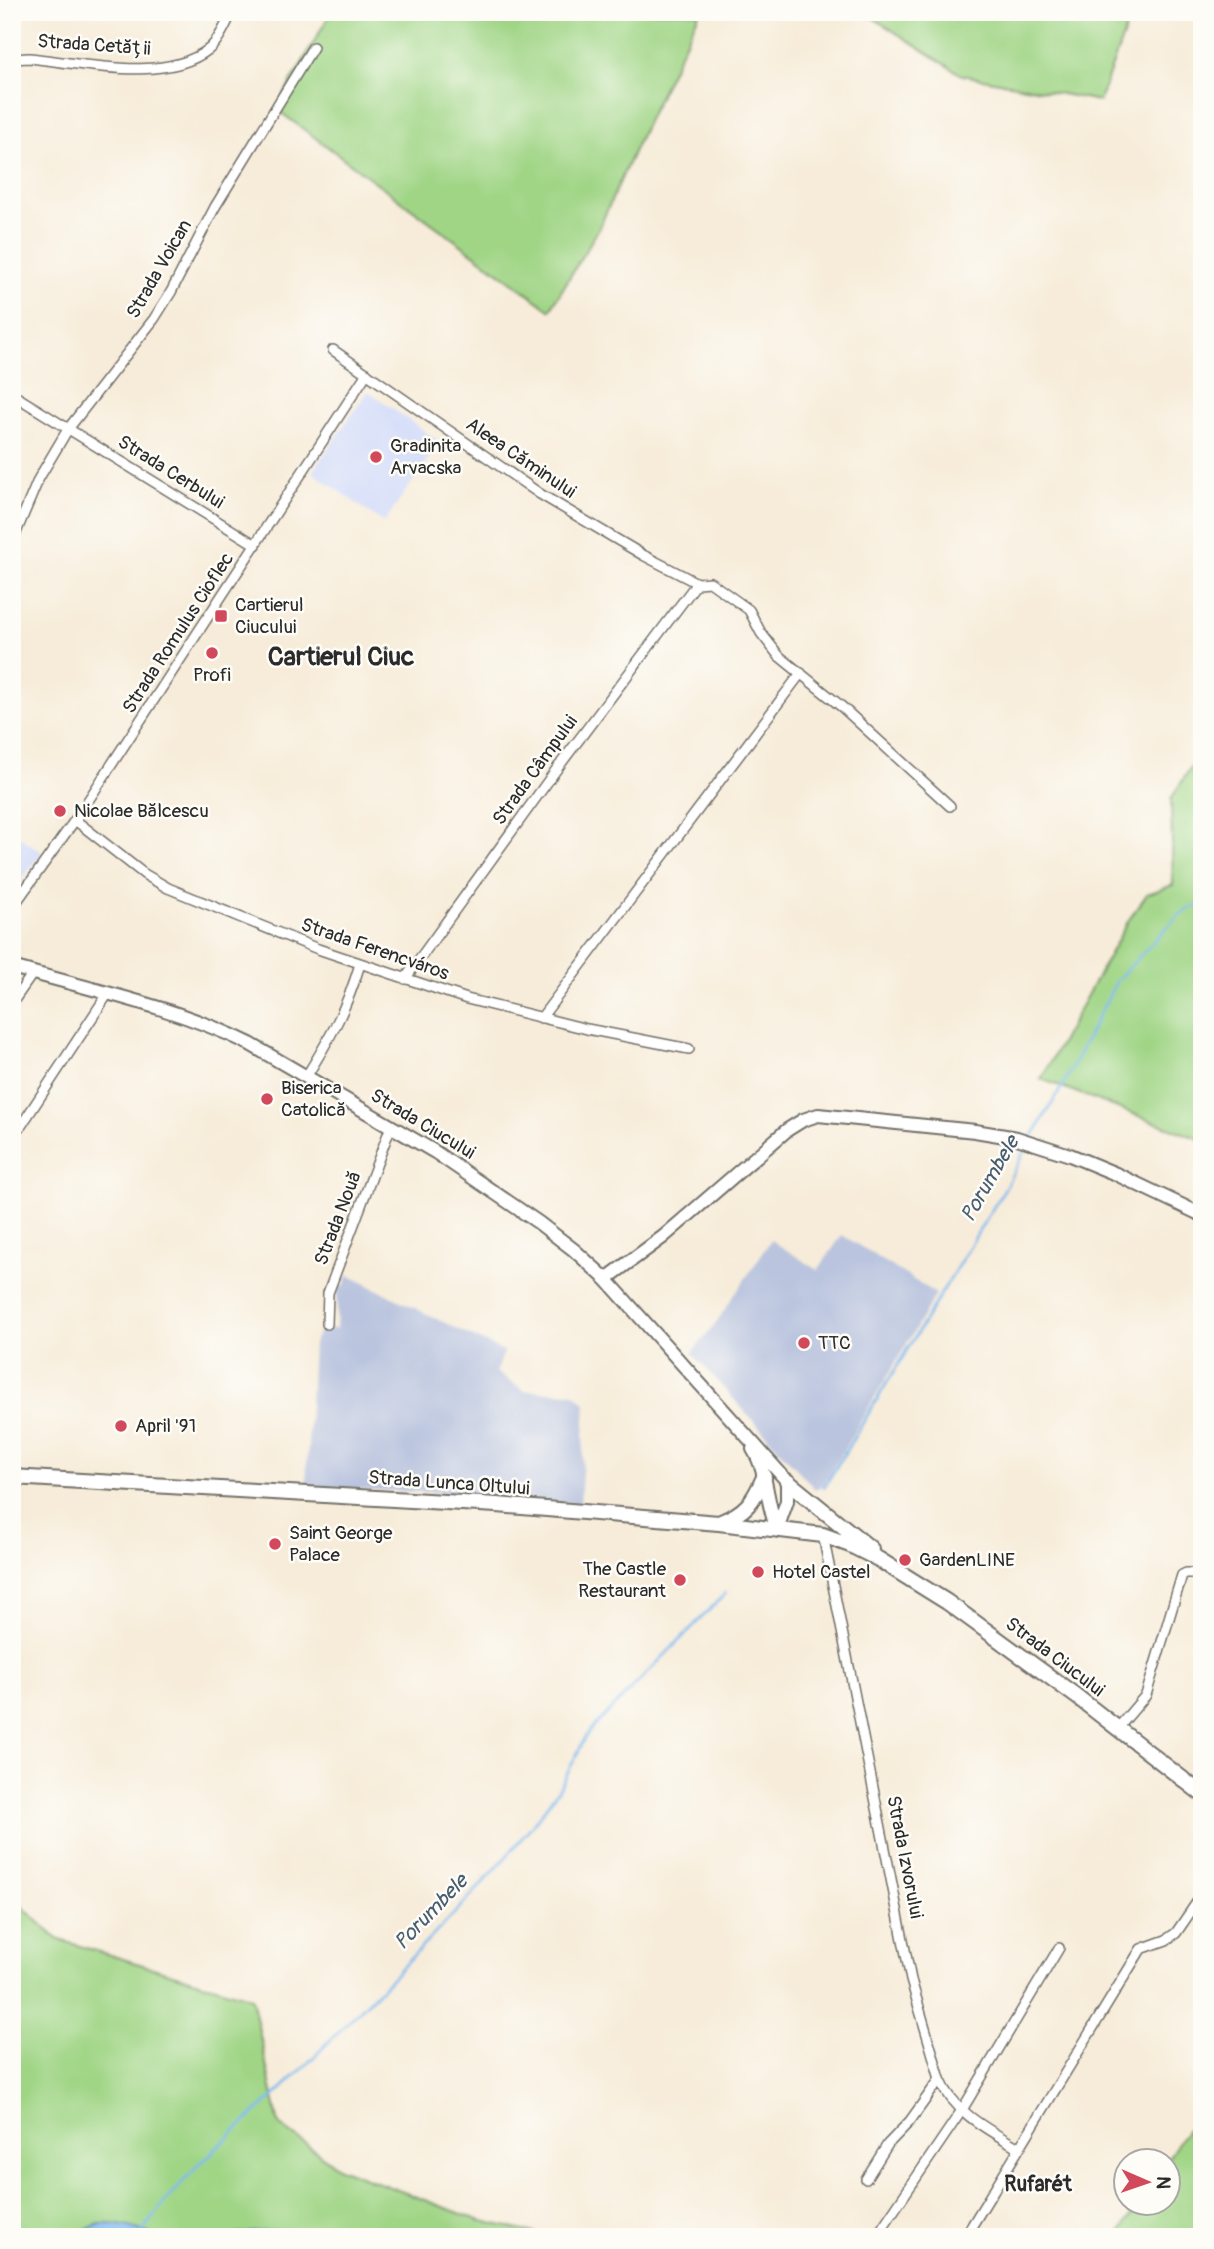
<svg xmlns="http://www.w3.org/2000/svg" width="1214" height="2249" viewBox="0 0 1214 2249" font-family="Pangolin,sans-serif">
  <rect width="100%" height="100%" fill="#fdfcf7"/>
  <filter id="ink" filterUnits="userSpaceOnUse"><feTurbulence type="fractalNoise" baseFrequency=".0143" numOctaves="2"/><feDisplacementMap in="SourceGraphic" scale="14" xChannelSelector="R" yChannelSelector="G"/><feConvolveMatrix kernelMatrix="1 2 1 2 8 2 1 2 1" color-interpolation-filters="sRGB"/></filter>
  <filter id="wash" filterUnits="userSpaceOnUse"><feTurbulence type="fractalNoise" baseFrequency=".00686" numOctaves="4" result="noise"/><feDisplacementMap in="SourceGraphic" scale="28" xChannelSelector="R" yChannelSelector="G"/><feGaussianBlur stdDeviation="1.57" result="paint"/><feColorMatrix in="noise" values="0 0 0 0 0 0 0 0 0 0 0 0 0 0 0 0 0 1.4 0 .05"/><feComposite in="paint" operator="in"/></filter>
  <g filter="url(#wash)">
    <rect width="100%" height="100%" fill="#f7ecd9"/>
    <path fill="#d0daf9" d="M368,391L440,442L384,523L312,472Z
      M12,832L42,852L12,893Z"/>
    <path fill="#bac4de" d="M842,1235L936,1294L823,1485L815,1489L692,1353L714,1326L771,1240L818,1270Z
      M348,1275L504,1352L496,1372L524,1391L574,1393L586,1404L580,1504L497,1495L306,1487L313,1344L321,1328L336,1329L338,1285L344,1286Z"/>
    <path fill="#a0d586" stroke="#668058" stroke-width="2" d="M331,12H700L644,128L599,228L550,310L276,109Z
      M864,12H1132L1099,101L962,75Z
      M1202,749V1140L1041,1079L1128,921L1147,894L1173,885L1171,799Z
      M12,1897L57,1939L252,1998L279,2125L339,2168L478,2220L550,2237H363L357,2232L336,2229L316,2235L298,2230L250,2233L220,2237H158L100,2224L68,2237H12Z
      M1202,2106V2237H1118L1139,2204H1168V2162L1166,2161Z"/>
    <path fill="#7ebaf0" stroke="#54728e" stroke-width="2" d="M100,2224C125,2223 136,2229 158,2237H68Z
      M336,2229C347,2229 355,2231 363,2237H220C245,2233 272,2229 298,2230C316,2232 317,2236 336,2229Z"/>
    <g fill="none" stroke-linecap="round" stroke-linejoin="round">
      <path stroke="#7ebaf0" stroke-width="2.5" d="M1032,1137L1063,1085L1117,980L1178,916L1190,908L1202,905
        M824,1487L1005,1188L1027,1146
        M139,2237C180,2173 243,2127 297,2074C336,2035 374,1995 413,1956C463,1905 515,1852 556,1793C569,1774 577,1751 589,1732L726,1593"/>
    </g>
  </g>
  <g filter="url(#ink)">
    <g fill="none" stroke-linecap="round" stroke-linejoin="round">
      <g stroke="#726f68" stroke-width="12">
        <path id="street" d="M12,59L29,58C81,63 165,84 209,49C219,41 226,24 232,12
          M333,350L540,494L643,555L697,583L710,582L749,610L761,633L779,656L842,707L950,806
          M12,394L256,545
          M12,542L39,478L68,429L154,319L171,292L215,207L313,47
          M75,820L144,874L168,888L318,949L467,999L587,1029L689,1049
          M12,908L80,813L367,373
          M405,979L556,770L697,583
          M12,1003L33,973
          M541,1018L801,673
          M306,1077C330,1038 347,1008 360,964
          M21,1126L107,995
          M327,1324L328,1293L391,1126
          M823,1535L911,1980L940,2079C954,2113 989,2130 1019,2148
          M1118,1728L1146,1695L1182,1575L1186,1573H1202
          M866,2179L888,2144L910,2121L940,2079
          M876,2237L962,2110L1059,1948
          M965,2237L1141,1949L1166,1940L1176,1933L1202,1895"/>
      </g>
      <g stroke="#726f68" stroke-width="16">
        <path id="secondary" d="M12,967C92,990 176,1007 250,1044L435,1152L539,1223L574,1250L606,1279L787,1481V1501L777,1529
          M606,1279L663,1237L787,1130L803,1120L818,1115L975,1131L1017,1138L1070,1155L1116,1174L1202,1215
          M753,1449C768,1473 766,1503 777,1529"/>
      </g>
      <g stroke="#726f68" stroke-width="18">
        <path id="primary" d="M12,1477L497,1505L719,1523L823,1535L850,1545L878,1559L947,1602L1076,1696L1202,1794
          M787,1481L871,1549
          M721,1522C746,1512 753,1502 764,1477"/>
      </g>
      <use href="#street" stroke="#fff" stroke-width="9"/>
      <use href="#secondary" stroke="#fff" stroke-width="12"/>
      <use href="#primary" stroke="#fff" stroke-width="14"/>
    </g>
  </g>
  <g fill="#d1495b" stroke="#fdfcf7" stroke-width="2.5">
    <circle cx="376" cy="457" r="7"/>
    <rect x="214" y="609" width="14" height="14" rx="3.5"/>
    <circle cx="212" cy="653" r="7"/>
    <circle cx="60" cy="811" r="7"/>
    <circle cx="267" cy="1099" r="7"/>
    <circle cx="804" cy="1343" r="7"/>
    <circle cx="121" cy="1426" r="7"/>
    <circle cx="275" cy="1544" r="7"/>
    <circle cx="905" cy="1560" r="7"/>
    <circle cx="758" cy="1572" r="7"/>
    <circle cx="680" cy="1580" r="7"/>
  </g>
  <g text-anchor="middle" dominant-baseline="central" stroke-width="5" stroke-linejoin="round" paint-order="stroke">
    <g font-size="19" fill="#2b2b2b" stroke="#fdfcf7">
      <text transform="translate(94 45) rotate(4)">Strada Cetății</text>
      <text transform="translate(159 269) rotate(-60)">Strada Voican</text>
      <text transform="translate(521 458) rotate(34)">Aleea Căminului</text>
      <text transform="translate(171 472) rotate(32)">Strada Cerbului</text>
      <text transform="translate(178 633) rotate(-57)">Strada Romulus Cioflec</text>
      <text transform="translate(535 770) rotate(-54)">Strada Câmpului</text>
      <text transform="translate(375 949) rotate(19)">Strada Ferencváros</text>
      <text transform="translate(423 1124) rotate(31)">Strada Ciucului</text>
      <text transform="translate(338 1218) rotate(-69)">Strada Nouă</text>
      <text transform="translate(449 1483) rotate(4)">Strada Lunca Oltului</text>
      <text transform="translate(1055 1657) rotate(37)">Strada Ciucului</text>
      <text transform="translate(905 1857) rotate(79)">Strada Izvorului</text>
    </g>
    <g font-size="19" fill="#2b2b2b" stroke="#fdfcf7" text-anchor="start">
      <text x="390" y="446">Gradinita<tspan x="390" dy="22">Arvacska</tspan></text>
      <text x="235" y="605">Cartierul<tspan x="235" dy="22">Ciucului</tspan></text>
      <text x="212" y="675" text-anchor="middle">Profi</text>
      <text x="74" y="811">Nicolae Bălcescu</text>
      <text x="281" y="1088">Biserica<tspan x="281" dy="22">Catolică</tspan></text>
      <text x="818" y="1343">TTC</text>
      <text x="135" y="1426">April '91</text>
      <text x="289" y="1533">Saint George<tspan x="289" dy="22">Palace</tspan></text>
      <text x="919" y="1560">GardenLINE</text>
      <text x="666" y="1569" text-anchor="end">The Castle<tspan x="666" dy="22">Restaurant</tspan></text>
      <text x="772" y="1572">Hotel Castel</text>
    </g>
    <g font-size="21" font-style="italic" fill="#485d70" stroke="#fdfcf7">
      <text transform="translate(990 1179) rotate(-60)">Porumbele</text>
      <text transform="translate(431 1912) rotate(-46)">Porumbele</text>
    </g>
    <g font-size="21" font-weight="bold" fill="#2b2b2b" stroke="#fdfcf7">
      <text x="1038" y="2184">Rufarét</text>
    </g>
    <g font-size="26" font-weight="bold" fill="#2b2b2b" stroke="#fdfcf7">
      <text x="341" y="657">Cartierul Ciuc</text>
    </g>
  </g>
  <rect width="1214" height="2249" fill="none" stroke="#fdfcf7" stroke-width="42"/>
  <g transform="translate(1147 2182) rotate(92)"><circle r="33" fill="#fdfcf7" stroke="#a9a8a5" stroke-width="2"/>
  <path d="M0-5L12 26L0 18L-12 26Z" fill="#d1495b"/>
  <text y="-10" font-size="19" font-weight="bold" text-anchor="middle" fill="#2b2b2b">N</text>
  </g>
</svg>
